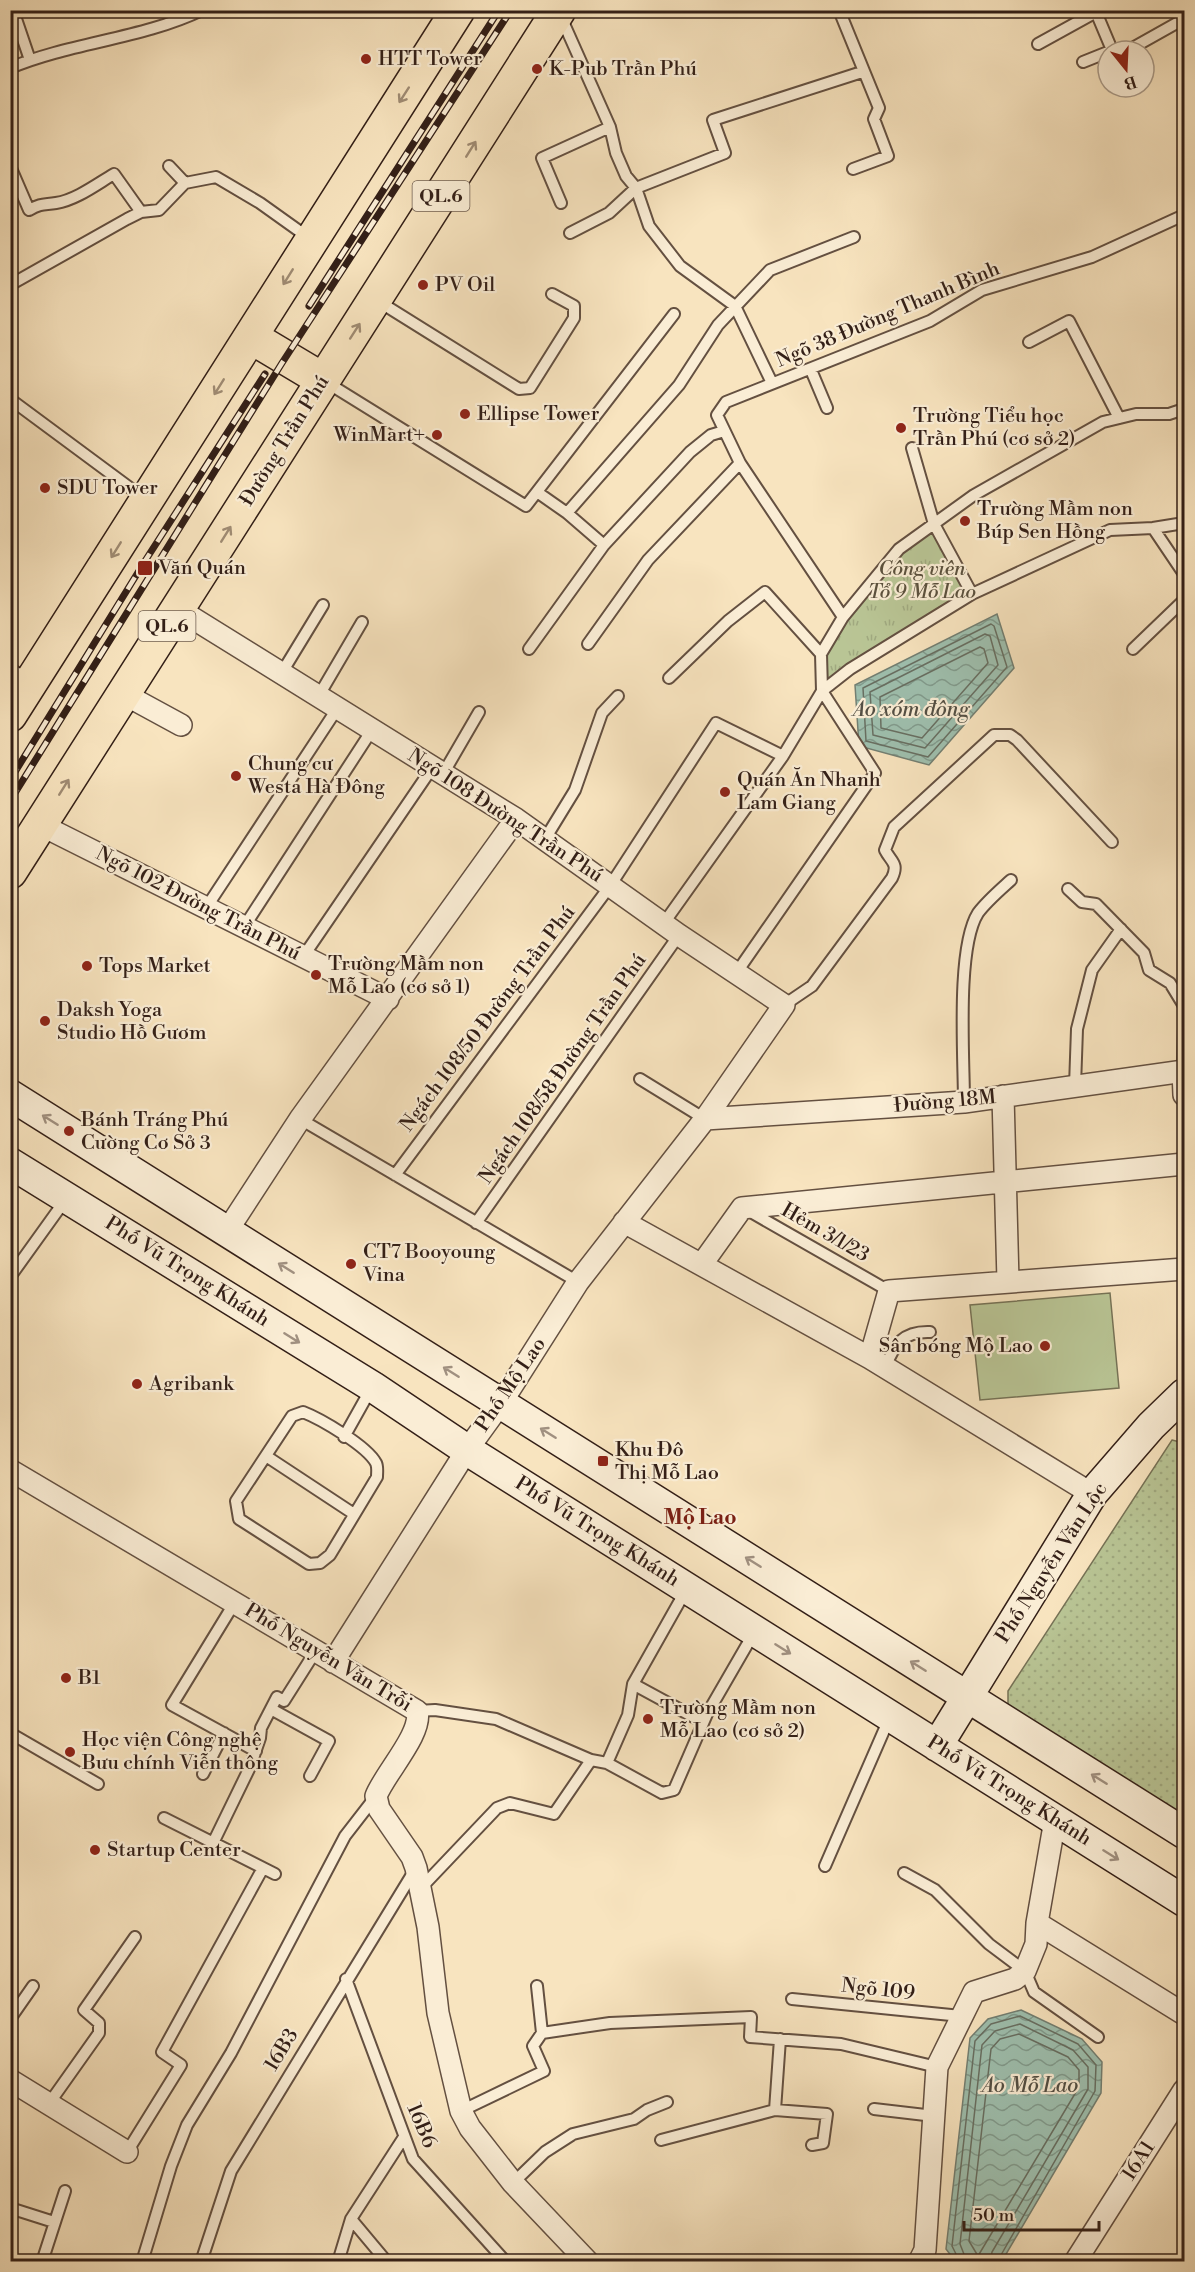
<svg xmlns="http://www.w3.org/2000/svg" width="1195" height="2272" viewBox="0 0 1195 2272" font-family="'Libre Bodoni',serif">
  <defs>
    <pattern id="grass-dots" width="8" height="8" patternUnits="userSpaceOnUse" patternTransform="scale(1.5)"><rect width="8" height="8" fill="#b9c595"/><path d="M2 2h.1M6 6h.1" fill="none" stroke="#a0a980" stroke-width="1.8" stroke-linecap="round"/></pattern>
    <pattern id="park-tufts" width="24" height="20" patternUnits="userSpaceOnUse" patternTransform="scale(1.5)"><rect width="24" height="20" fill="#b9c595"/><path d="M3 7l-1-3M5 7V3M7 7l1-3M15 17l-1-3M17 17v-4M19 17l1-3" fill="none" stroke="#a0a980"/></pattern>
    <pattern id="water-waves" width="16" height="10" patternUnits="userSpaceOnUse" patternTransform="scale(1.5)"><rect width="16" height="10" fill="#9ebfae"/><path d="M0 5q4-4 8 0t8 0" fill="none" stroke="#819b8d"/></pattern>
  </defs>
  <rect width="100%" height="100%" fill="#f8e4bf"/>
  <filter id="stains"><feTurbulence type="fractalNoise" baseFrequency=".00333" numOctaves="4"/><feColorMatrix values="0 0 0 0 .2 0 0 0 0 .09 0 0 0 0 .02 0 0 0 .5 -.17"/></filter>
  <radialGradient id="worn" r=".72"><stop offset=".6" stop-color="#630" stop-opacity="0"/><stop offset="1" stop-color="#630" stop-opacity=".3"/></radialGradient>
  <path fill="url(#grass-dots)" stroke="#767256" stroke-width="1.5" d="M1172,1440L1184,1443V1821L1008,1710V1691Z"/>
  <path fill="url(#park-tufts)" stroke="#767256" stroke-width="1.5" d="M934,524L972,594L822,691L821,654L899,549Z"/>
  <path fill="#b9c595" stroke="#767256" stroke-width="1.5" d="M1110,1293L1119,1388L980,1400L970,1305Z"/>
  <path fill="url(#water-waves)" stroke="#737f72" stroke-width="1.5" d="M997,614L1014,668L929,765L859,746L855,685Z
    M1021,2010L1082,2039L1102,2062L1101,2093L1002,2261H955L946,2249L970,2038L988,2019Z"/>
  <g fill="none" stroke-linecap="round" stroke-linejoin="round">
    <path stroke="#686f62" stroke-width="1.5" d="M991,624L994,626L1007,667L928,757L866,741L863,688Z
      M985,634L990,636L998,665L925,748L873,735L870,692Z
      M980,647L984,649L988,663L922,738L881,728L880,697Z
      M1019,2034L1068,2057L1079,2070V2087L978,2256L969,2241L991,2049L1000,2039Z
      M960,2262L952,2246L975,2041L991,2024L1020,2016L1078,2044L1096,2065L1095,2091L997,2262
      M967,2262L960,2244L982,2045L995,2031L1020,2024L1073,2050L1088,2067V2089L992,2252L990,2262"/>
    <g stroke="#645041" stroke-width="14">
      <path id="lane" d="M13,10L30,60
        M839,10L879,108L874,119L888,156L853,169
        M561,17L610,127L616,153L626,176L636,188L649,226L680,266L735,306L772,383
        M1038,44L1096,12L1112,50
        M1127,51L1184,19
        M1083,62L1108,52
        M10,68C72,42 142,39 202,10
        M10,166L29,210C42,203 43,205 56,203C76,200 97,184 114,174L141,212
        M169,166L185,183
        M561,203L542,158L610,127
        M570,233L609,213L636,188L725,153L713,120L862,72
        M10,285L127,219L141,212L159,210L185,183L216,177L260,203L309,238
        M378,301L519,389L530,388L574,318V306L552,294
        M1029,342L1069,321L1119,418
        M811,370L827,408
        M326,382L526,506L674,314
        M10,399L145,499
        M912,448L934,524L972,594
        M537,492L567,513L604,545
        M567,513L679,385L718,325L770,270L854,237
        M1153,528L1184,574
        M843,617L740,463L717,415L726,402L930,321L982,290L1092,257L1184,215
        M588,644L648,560L740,463
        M529,649L604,545L690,452L711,435L724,431
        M1133,649L1184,600
        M10,669L29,679
        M281,674L323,605
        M669,678L728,621L765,592L821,654
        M822,691L821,654L843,617L899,549L974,495L1103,422L1136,414H1169L1184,409
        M318,697L362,622
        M443,774L479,712
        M545,839L575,790L602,713L618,696
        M1068,889L1082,902L1096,904L1144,953L1149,970L1170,983L1184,1006
        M206,908L337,709
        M664,923L783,756L822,691L850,669L972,594L1110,530L1153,528L1184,523
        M244,927L372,730
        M303,957L432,768
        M737,972L875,773L822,691
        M784,1005L812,986L892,878C899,863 891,862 885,850L894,827L994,735H1010L1017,740L1112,842
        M1183,1071L1184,1027
        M640,1079L705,1119
        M1075,1086L1077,1029L1092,970L1121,929
        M964,1102C964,1058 956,948 978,913C987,901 1000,890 1011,880
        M300,1119L578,1282
        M395,1175L610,886L716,723L783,756
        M749,1211L889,1291
        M476,1223L679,935
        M10,1277L66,1199
        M885,1367C895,1344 903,1331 930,1332
        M303,1412C321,1419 367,1446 376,1463C378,1467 377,1472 377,1477L330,1555L320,1563L309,1564L239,1519L236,1501L292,1416Z
        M344,1437L372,1387
        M266,1456L354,1514
        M686,1590L633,1684L628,1715L607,1763L662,1793L674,1790L707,1714L755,1631
        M235,1602L172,1705L256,1751
        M633,1684L703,1722
        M271,1709L329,1741L310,1776
        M417,1711L435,1710L496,1719L591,1760
        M10,1733L98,1784
        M203,1774L224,1733
        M164,1818L275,1874
        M214,1841L250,1767L260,1738L261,1728L277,1697L284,1701L315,1652
        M825,1866L889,1719
        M904,1873L935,1890L989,1944L1025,1971L1034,1992L1098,2037
        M420,1889L497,1808L510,1803L554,1814L591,1760L607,1763
        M346,1979L413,2159L506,2262
        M537,1986L542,2033
        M792,1999L961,2016
        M10,2019L33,1986
        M48,2105L99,2033V2023L84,2010L135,1937
        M874,2109L934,2116
        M775,2110L827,2114L823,2143L812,2145
        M461,2111L544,2071L533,2046L542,2033L610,2023L751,2017L750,2037L841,2044L937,2067
        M661,2140L775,2110L780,2039
        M127,2152L181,2065L162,2052L263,1868
        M513,2183L545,2152L573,2134L634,2119L647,2110L667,2102
        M10,2208L54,2222
        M351,2219L387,2262
        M42,2262L65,2191
        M142,2262L171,2166L187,2125L231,2053L345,1836L376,1796
        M201,2262L231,2171L416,1868
        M338,2262L351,2219L404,2137"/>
    </g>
    <g stroke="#645041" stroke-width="24">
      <path id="street" d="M178,609L516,819L679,935L784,1005L705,1119L578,1282L501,1403L467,1450L333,1662
        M124,694L181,725
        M41,825L388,999
        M1183,1071L1184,1095
        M1003,1096L1008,1281
        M705,1119L964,1102L1184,1071
        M624,1222L870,1358L1092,1494
        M227,1231L300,1119L516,819
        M702,1264L742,1208L1184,1164
        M870,1358L889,1291L1184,1269
        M10,1470L417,1711C423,1733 385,1773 376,1796L379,1809L412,1857L416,1868L428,1927L438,2013L461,2111L470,2128L513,2183L588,2262
        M1037,1923L1184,2014
        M10,2080L127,2152
        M919,2262L925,2250L937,2067L974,1992L1015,1979L1025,1971L1036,1944L1037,1923L1055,1820
        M1075,2262L1184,2090"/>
    </g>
    <g stroke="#331f17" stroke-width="33">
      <path id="secondary" d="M10,1095L1184,1833
        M10,1163L373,1387L467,1450L1184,1901
        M937,1746L1092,1494L1151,1426L1184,1394"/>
    </g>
    <g stroke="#331f17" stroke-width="36">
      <path id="highway" d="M251,337L323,380
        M10,715L458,10
        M10,872L559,10"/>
    </g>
    <use href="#lane" stroke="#faedd5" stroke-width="10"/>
    <use href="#street" stroke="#faedd5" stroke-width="21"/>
    <use href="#secondary" stroke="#faedd5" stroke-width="30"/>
    <use href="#highway" stroke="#f8e4bf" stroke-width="33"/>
    <g stroke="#331f17" stroke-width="7">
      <path id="rail" d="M309,306L499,10
        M10,780L145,561L265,374
        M10,801L282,363L511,10"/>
    </g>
    <use href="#rail" stroke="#faedd5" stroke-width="4.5" stroke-dasharray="14" stroke-linecap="butt"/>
  </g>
  <defs><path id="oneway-shaft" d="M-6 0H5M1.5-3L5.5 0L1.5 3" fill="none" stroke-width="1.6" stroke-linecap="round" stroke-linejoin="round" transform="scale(1.5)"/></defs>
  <g stroke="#9f8b73">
    <use href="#oneway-shaft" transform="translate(404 95) rotate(123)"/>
    <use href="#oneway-shaft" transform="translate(471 149) rotate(-58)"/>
    <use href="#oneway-shaft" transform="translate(288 277) rotate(122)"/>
    <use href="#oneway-shaft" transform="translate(355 331) rotate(-57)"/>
    <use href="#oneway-shaft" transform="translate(219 387) rotate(122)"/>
    <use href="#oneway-shaft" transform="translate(226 534) rotate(-58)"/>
    <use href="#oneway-shaft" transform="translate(116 550) rotate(122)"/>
    <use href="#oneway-shaft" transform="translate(64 787) rotate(-58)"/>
  </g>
  <g stroke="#a09080">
    <use href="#oneway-shaft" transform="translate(50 1120) rotate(-148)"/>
    <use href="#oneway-shaft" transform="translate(286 1268) rotate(-148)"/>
    <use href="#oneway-shaft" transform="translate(292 1338) rotate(32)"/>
    <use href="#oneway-shaft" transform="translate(451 1372) rotate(-148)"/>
    <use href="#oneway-shaft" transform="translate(548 1433) rotate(-148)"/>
    <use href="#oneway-shaft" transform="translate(753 1562) rotate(-148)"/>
    <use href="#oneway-shaft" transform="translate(783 1649) rotate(32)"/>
    <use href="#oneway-shaft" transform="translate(918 1666) rotate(-148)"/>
    <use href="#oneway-shaft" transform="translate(1099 1779) rotate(-148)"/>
    <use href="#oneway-shaft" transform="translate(1111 1855) rotate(32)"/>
  </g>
  <g fill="#8f2418" stroke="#faedd5" stroke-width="2">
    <circle cx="366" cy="59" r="6"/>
    <circle cx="537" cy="69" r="6"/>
    <circle cx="423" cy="285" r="6"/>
    <circle cx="465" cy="414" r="6"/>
    <circle cx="901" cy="428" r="6"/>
    <circle cx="437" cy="435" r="6"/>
    <circle cx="45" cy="488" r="6"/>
    <circle cx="965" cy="521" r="6"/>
    <rect x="137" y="560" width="16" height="16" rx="3"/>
    <circle cx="236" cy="776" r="6"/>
    <circle cx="725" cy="792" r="6"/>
    <circle cx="87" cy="966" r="6"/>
    <circle cx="316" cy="975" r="6"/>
    <circle cx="45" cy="1021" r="6"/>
    <circle cx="69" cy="1131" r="6"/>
    <circle cx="351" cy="1264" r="6"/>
    <circle cx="1045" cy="1346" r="6"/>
    <circle cx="137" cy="1384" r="6"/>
    <rect x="597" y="1455" width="12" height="12" rx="3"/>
    <circle cx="66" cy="1678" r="6"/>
    <circle cx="648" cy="1719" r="6"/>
    <circle cx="70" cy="1752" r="6"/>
    <circle cx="95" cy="1850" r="6"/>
  </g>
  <g text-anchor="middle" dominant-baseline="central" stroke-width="4.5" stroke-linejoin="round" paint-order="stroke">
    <g fill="#faedd5" stroke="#6f5d50" stroke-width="1.5">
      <rect x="412.5" y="181" width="57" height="30" rx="4.5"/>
      <rect x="138.5" y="611" width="57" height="30" rx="4.5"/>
    </g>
    <g font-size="18" font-weight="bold" fill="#331f17">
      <text x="441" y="196">QL.6</text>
      <text x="167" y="626">QL.6</text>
    </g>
    <g font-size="20" fill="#331f17" stroke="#faedd5" text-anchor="start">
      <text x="378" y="59">HTT Tower</text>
      <text x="549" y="69">K-Pub Trần Phú</text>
      <text x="435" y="285">PV Oil</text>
      <text x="477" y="414">Ellipse Tower</text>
      <text x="913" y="416">Trường Tiểu học<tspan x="913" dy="23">Trần Phú (cơ sở 2)</tspan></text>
      <text x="425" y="435" text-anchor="end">WinMart+</text>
      <text x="57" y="488">SDU Tower</text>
      <text x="977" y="509">Trường Mầm non<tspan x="977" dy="23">Búp Sen Hồng</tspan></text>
      <text x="158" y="568">Văn Quán</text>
      <text x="248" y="764">Chung cư<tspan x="248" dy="23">Westa Hà Đông</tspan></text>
      <text x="737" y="780">Quán Ăn Nhanh<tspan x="737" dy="23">Lam Giang</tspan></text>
      <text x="328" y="964">Trường Mầm non<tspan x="328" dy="23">Mỗ Lao (cơ sở 1)</tspan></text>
      <text x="99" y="966">Tops Market</text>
      <text x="57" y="1010">Daksh Yoga<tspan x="57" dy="23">Studio Hồ Gươm</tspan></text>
      <text x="81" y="1120">Bánh Tráng Phú<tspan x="81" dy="23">Cường Cơ Sở 3</tspan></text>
      <text x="363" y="1252">CT7 Booyoung<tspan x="363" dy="23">Vina</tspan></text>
      <text x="1033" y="1346" text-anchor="end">Sân bóng Mộ Lao</text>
      <text x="149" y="1384">Agribank</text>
      <text x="615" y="1450">Khu Đô<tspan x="615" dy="23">Thị Mỗ Lao</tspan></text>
      <text x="78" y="1678">B1</text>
      <text x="660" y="1708">Trường Mầm non<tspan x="660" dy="23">Mỗ Lao (cơ sở 2)</tspan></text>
      <text x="82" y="1740">Học viện Công nghệ<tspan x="82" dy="23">Bưu chính Viễn thông</tspan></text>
      <text x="107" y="1850">Startup Center</text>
    </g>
    <g font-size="20" fill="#331f17" stroke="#faedd5">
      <text transform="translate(888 315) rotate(-23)">Ngõ 38 Đường Thanh Bình</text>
      <text transform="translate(285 441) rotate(-58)">Đường Trần Phú</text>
      <text transform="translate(505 816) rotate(33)">Ngõ 108 Đường Trần Phú</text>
      <text transform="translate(198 904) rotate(27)">Ngõ 102 Đường Trần Phú</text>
      <text transform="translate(488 1019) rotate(-53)">Ngách 108/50 Đường Trần Phú</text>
      <text transform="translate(563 1069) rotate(-55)">Ngách 108/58 Đường Trần Phú</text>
      <text transform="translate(945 1102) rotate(-5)">Đường 18M</text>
      <text transform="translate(825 1233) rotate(30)">Hẻm 3/1/23</text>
      <text transform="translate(187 1272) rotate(32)">Phố Vũ Trọng Khánh</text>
      <text transform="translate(511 1385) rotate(-56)">Phố Mộ Lao</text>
      <text transform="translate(597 1532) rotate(32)">Phố Vũ Trọng Khánh</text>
      <text transform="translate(1052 1563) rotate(-57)">Phố Nguyễn Văn Lộc</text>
      <text transform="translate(328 1658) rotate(31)">Phố Nguyễn Văn Trỗi</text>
      <text transform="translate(1009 1791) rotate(32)">Phố Vũ Trọng Khánh</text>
      <text transform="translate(878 1990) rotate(6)">Ngõ 109</text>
      <text transform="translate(282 2050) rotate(-59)">16B3</text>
      <text transform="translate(421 2126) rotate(67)">16B6</text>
      <text transform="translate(1139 2161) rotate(-57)">16A1</text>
    </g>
    <g font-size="20" font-style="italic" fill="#5b513d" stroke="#faedd5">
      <text x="922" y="569">Công viên<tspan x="922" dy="23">Tổ 9 Mỗ Lao</tspan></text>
    </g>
    <g font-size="21" font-style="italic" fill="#534f44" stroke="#faedd5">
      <text x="911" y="710">Ao xóm đông</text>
      <text x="1030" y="2086">Ao Mỗ Lao</text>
    </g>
    <g font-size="21" font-weight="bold" fill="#7a1f14" stroke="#faedd5">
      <text x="700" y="1518">Mộ Lao</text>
    </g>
  </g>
  <rect width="1195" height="2272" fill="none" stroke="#f8e4bf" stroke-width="36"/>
  <rect x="12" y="12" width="1171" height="2248" fill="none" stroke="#331f17" stroke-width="3"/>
  <rect x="18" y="18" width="1159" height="2236" fill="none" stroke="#331f17" stroke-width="1.5"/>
  <g transform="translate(1126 69) rotate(162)"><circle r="28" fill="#faedd5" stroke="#aa9b89" stroke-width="1.5"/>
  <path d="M0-4.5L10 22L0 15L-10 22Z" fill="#8f2418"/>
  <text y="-9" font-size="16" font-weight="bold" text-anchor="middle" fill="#331f17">B</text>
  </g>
  <path d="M964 2221v9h135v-9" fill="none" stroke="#331f17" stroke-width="3"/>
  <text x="973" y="2221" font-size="18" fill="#331f17" stroke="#faedd5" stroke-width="4.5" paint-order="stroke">50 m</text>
  <rect width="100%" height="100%" filter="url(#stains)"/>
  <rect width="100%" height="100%" fill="url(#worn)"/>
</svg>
